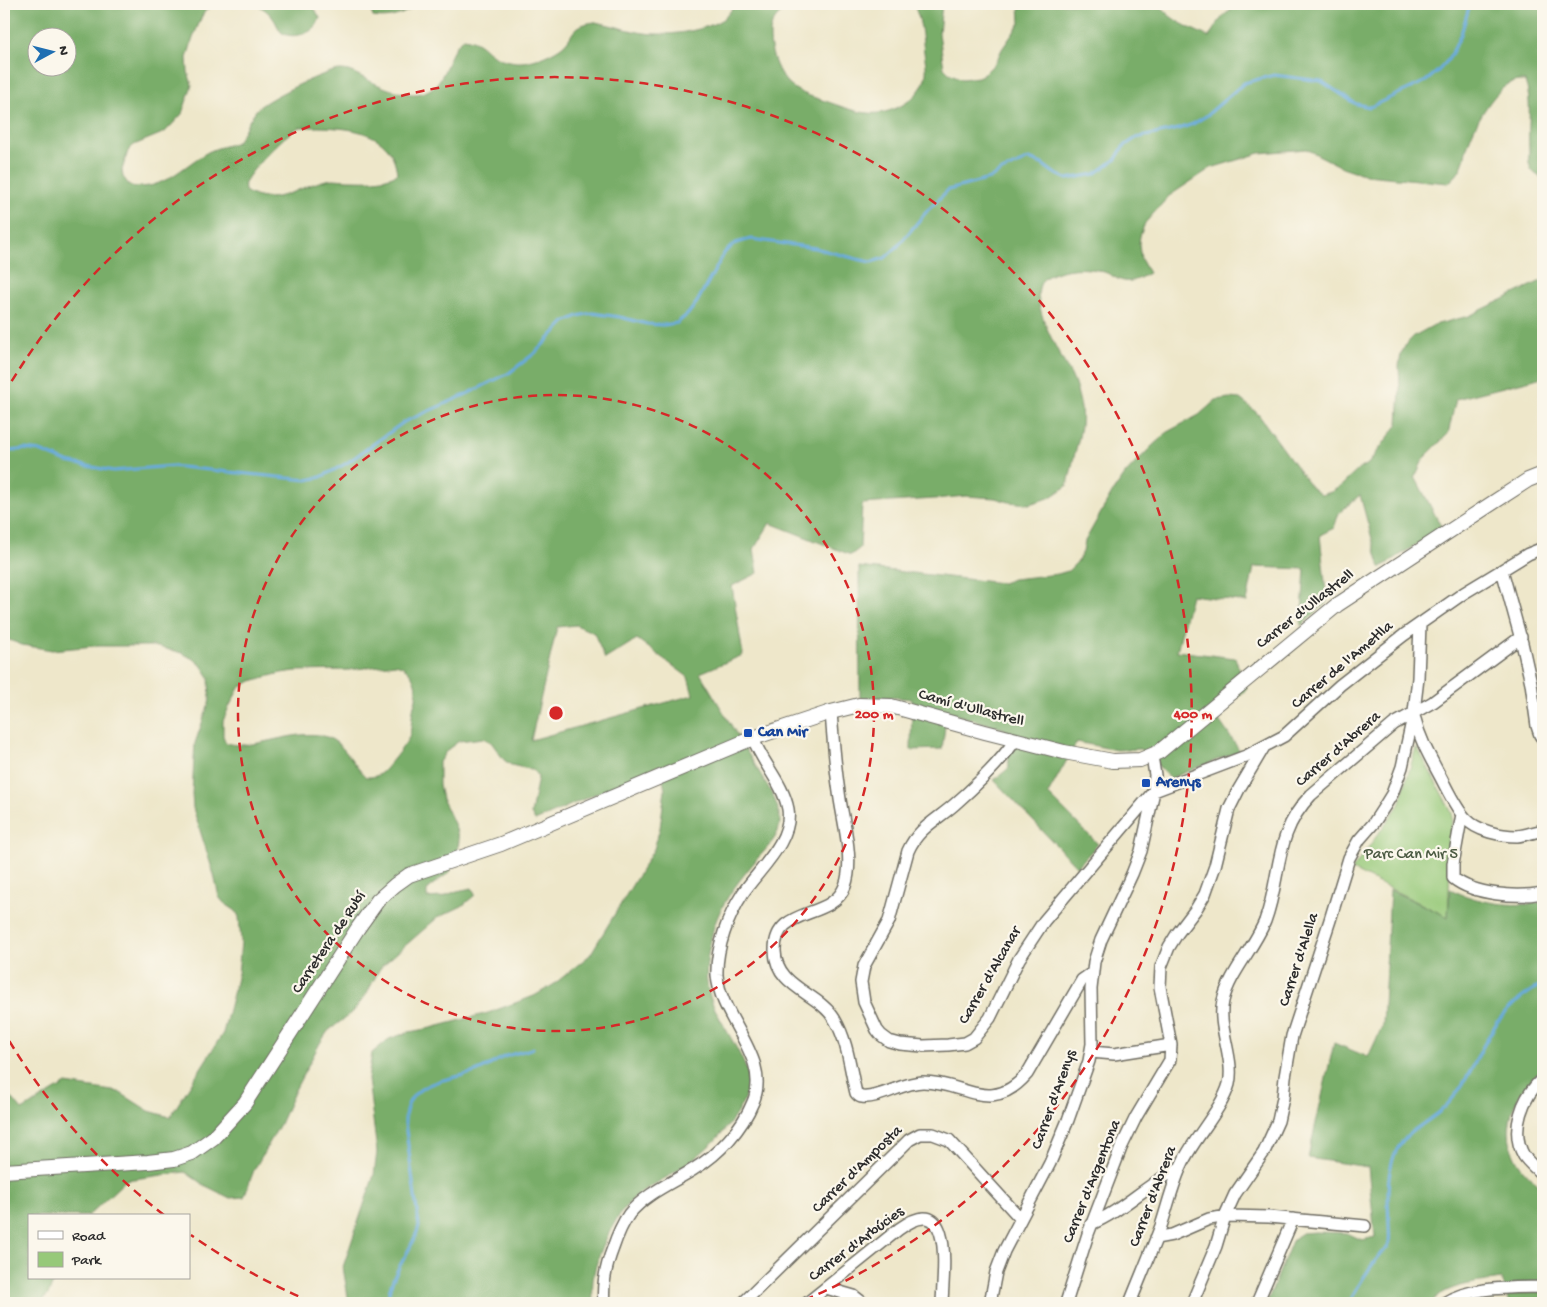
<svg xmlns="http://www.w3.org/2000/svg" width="1547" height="1307" viewBox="0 0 1547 1307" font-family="'Gochi Hand',sans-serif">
  <rect width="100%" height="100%" fill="#fbf7ec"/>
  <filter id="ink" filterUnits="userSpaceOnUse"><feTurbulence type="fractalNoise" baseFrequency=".02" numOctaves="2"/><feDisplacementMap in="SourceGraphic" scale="10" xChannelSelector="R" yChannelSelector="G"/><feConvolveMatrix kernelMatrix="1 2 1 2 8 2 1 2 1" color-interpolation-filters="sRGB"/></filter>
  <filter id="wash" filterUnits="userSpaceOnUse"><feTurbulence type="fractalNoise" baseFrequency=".0096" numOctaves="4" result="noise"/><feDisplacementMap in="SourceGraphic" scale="20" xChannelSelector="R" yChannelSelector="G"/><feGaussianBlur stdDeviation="1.12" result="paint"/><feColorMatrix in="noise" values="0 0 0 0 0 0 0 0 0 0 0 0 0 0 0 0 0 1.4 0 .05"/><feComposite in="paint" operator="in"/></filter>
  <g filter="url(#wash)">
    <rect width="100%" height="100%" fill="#eee7ca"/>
    <path fill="#97c979" stroke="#617a52" d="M1416,748L1418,749L1452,813L1448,917L1352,870L1399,805Z"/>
    <path fill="#79ad69" stroke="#526c4a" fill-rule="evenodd" d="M4,4H230L212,6L206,10L202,16L193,38L187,58L188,72L192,85L182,114L165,132L134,145L128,151L122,170L123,177L130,186C163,192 182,166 208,152C217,147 228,146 237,142C244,132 249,119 257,109C266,99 330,68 342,70C349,70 358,75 364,78C379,86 408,99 425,92C449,82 445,52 464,38C483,41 484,51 497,57C503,60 510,61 516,62C530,63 548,56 560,48C576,37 568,25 595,22C614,25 637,34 656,34C676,35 706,30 723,19C728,15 732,9 735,4H801C784,9 770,17 770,36C770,55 779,79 795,89C806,96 820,99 831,103C843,107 855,112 868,113C890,116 923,99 926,74C927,67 925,59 924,52C922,35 921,18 913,4H942L939,33L944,68L949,73L962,79L978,77L984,74L996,62L1002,49L1020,23L1019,4H1160C1166,19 1195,30 1209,37C1217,23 1225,11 1240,4H1543V178C1538,176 1531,172 1530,166C1528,161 1529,155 1529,150C1527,127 1533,103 1525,81C1522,81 1517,81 1513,82C1495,88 1476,122 1470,139C1462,159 1467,168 1448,183L1366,175L1342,167L1306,149L1260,153L1211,168L1169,196L1145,223L1140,236L1139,244L1141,259L1149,273C1141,277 1134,283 1124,281C1117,280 1111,274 1104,272C1087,266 1063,268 1048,276C1020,291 1061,356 1071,375C1076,385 1079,397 1081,408C1083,425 1079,437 1075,453C1072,464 1071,475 1067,486L1049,498L1029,504L1009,502L995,498L966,496L934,499L862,504L860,548L851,555L770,523L754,549L758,573L732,586L743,655L700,673L773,795C777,806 782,816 779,828C776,840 765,850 757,859C737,883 716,908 711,940C707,957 704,976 709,993C715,1019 751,1061 749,1086C748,1089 746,1094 745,1097C730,1133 699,1157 667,1177C655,1184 642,1190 632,1200C615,1215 595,1258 593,1280C592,1288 593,1296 593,1303H349L343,1267L374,1175L377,1152L368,1079L372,1053L389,1039L409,1032L431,1028L488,1013L534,996L553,985L590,955L654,849L660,828L665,790L660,765L535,821L531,814L538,777L533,770L511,765L504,760L491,742L483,738L459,741L447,750L439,762V785L442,799L446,806L455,826L459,840L458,847L450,872L431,886L427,891V898L442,897L457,891L472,888L475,895L462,906L437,918L383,965L379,970L366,995L353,1012L328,1031L320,1043L295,1090L280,1124L254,1170L244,1197L230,1198L204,1185L185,1172L126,1180L88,1216H29V1278H55L49,1293L41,1303H4V1088L22,1110L66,1084L119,1092L149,1111L170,1117L223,1033L238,974L241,942L239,917L236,911L224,903L219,897L214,875L193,808L192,794L194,758L195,743L210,700L209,677L201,665L195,660L182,653L167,649L153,646H94L52,650L22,645L4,638ZM38,38H68V68H38ZM300,127C337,127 393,125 397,174C381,182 366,180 348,180C343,180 338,179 333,179C303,182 275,211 245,191C245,189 244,186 245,183C250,170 287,132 300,127ZM576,625L594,633L605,659L637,639L688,677L693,695L531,740L557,627ZM395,664C411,667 418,683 416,699C415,703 413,706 413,710C411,719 412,729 409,737C407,743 386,769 381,773C376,777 372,777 366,777C354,766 347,749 333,740C309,725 267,745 241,745C236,745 231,744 226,743L223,736V721L229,707L239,688L251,681L281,673L296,671L349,670Z
      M251,4H312L320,18C318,22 317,26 314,28C307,35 289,39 281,32C278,28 276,22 273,18C268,11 260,5 251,4Z
      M369,4H416C407,15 387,20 373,17Z
      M1543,280V377L1456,399L1448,434L1424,458L1415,477L1442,528L1380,568L1360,495L1339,513L1334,528L1320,535L1327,602L1301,626L1305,569L1254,567L1247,602L1191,595L1177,651L1235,658L1247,689L1216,716L1240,751L1171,778L1140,749L1116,750L1077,742L1048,794L1098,844L1077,867L994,780L1009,768L1005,729L947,712L942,749L911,750L912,699L890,697L860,698L859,567L1002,583L1013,579L1058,574L1068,571L1077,562L1083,552L1085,541L1112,493L1126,473L1152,446L1169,431L1199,415L1216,400L1229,398L1240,399L1249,406L1258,414L1311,487L1321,495L1331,492L1341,486L1358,470L1368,464L1398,424L1400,389L1399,366L1401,354L1406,344L1414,336L1434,325L1469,316Z
      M1450,889C1478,903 1512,908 1543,902V1068C1518,1089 1499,1124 1515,1157C1521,1170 1533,1179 1543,1189V1303H1509L1501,1279C1478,1283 1446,1284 1431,1303H1267L1292,1241L1301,1233L1315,1232L1347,1233L1362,1240L1375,1237L1368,1167L1308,1158L1334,1043L1368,1057L1383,1025L1390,890L1448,917Z"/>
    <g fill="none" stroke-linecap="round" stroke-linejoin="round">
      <path stroke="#69abdd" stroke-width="3" d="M4,452L25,449L40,451L67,462L113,471L171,466L307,480L321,477L347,463L404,422L465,395L509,373L535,353L565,322L578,316L592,313L620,317L647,324L663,325L677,323L688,314L697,302L725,252L736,243L751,239L815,248L857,259L871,262L885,258L897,247L927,211L948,190L989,179L1002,171L1029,159L1042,164L1054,173L1067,179L1095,174L1116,159L1123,147L1136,138L1179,129L1193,124L1206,116L1244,83L1274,75L1321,81L1356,104L1370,107L1426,81L1438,71L1448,60L1455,47L1461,34L1470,4
        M388,1303C388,1274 412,1253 419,1226L405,1123C404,1082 443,1081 472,1073C484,1070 493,1062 504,1057C513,1053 524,1052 533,1048
        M1349,1303C1358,1286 1367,1270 1380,1255C1383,1252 1388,1248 1389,1243C1390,1238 1389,1230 1389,1224C1388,1202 1386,1177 1394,1156C1405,1128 1426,1126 1445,1107C1470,1082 1479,1047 1499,1020C1510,1005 1528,993 1543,983"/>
    </g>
  </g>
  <g filter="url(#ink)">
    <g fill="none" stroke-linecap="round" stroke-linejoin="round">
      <g stroke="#6f6d63" stroke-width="14">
        <path id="minor" d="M1502,570L1522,643L1531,683L1537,726L1540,735L1543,739
          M831,712C833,739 835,765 839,792C842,819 855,859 845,886C832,921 774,905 775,951C776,988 820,993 835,1020C848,1042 850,1069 856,1093C858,1095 859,1097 862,1097C880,1099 903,1082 923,1082C965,1082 991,1116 1027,1074L1082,980L1092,973
          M1415,719C1420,740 1430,757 1440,776C1447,789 1456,809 1466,819C1477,831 1501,836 1517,836C1526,835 1535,832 1543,830
          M1016,739C999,764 978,784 955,804C937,820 918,828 908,851L889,921L864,966L861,982L864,1002L877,1030L881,1035L889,1041L900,1044L923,1046L948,1045L965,1043L974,1038L990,1018L1019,959L1044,921L1154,791L1246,756L1284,736L1340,685L1404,635L1464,593L1502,570L1528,554L1543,548
          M1462,814L1453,864V878C1474,895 1517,898 1543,893
          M1091,1052L1114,1054L1171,1045
          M1543,1078C1523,1096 1509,1130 1524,1156C1529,1163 1537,1170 1543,1175
          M1091,1224C1124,1210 1148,1183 1180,1168
          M1156,1238L1172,1235L1209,1219L1229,1216L1269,1217L1365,1226
          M826,1288L854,1296L863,1303
          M604,1303C602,1284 606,1266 613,1248C617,1236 622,1224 629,1214C646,1193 672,1183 694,1169C719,1154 742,1129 753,1102C772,1058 720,1019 717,975C716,948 728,916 743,893C759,869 793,841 788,809C783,783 762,763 753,738
          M743,1303L899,1150L909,1140L920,1134H933L949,1140L1020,1218
          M807,1303L899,1229C955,1188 943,1272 942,1303
          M990,1303L996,1272L1004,1251L1050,1163L1068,1120L1089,1061L1092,1044L1091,989L1094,962L1101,940L1132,874L1141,851L1154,791L1155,775L1152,756
          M1066,1303L1088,1234L1121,1148L1136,1117L1170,1060L1171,1045L1160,987L1161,967L1169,947L1177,934L1196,909L1205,894L1215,866L1229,809L1239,789L1264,747
          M1130,1303C1140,1278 1151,1252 1161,1226C1168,1205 1173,1182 1183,1162C1195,1137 1222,1109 1229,1084C1235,1059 1217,1027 1223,1001C1229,974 1254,948 1265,921C1282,876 1273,834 1311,795L1394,724L1433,702L1521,637
          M1192,1303L1216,1246L1225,1216L1235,1194L1264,1152L1278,1121L1283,1098L1285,1077L1292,1036L1330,920L1349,858L1359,840L1373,824L1384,807L1392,794L1402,767L1414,712L1418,678L1420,624
          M1257,1303L1293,1219
          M1444,1303C1470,1286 1513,1288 1543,1287"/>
      </g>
      <g stroke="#6f6d63" stroke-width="16">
        <path id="tertiary" d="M4,1171L148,1162L174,1159L192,1153L213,1138L245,1103L358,928L378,900L395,885L409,875L501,844L753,738L831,712L859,705L891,706L985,732L1064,752L1113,761L1140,760L1159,752L1337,605L1494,502L1528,480L1543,474"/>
      </g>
      <use href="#minor" stroke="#fff" stroke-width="11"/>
      <use href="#tertiary" stroke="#fff" stroke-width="14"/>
    </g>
  </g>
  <g fill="none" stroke="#d62828" stroke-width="2.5" stroke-dasharray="9 6">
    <circle cx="556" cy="713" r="318"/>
    <path d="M312 1302A637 637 0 0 1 191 1235M164 1215A637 637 0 0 1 4 1032M4 394A637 637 0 1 1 800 1302"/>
  </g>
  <g fill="#1a4fb4" stroke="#fbf7ec" stroke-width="2">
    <rect x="743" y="728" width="10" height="10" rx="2.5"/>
    <rect x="1141" y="778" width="10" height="10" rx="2.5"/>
  </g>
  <g text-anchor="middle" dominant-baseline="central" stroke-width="4.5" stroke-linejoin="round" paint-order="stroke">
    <g font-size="16" fill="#2b2b2b" stroke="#fbf7ec">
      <text transform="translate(1306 610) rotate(-38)">Carrer d'Ullastrell</text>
      <text transform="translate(1343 666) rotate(-40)">Carrer de l'Ametlla</text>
      <text transform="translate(971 709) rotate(15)">Camí d'Ullastrell</text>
      <text transform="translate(1339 750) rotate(-41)">Carrer d'Abrera</text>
      <text transform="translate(330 943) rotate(-56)">Carretera de Rubí</text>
      <text transform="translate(1300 960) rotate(-72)">Carrer d'Alella</text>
      <text transform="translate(991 976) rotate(-60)">Carrer d'Alcanar</text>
      <text transform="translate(1055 1100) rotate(-70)">Carrer d'Arenys</text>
      <text transform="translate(858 1170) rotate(-44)">Carrer d'Amposta</text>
      <text transform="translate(1093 1182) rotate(-68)">Carrer d'Argentona</text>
      <text transform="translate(1154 1197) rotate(-69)">Carrer d'Abrera</text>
      <text transform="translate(857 1245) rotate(-37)">Carrer d'Arbúcies</text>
    </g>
    <g font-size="16" font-weight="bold" fill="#164399" stroke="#fbf7ec" text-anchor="start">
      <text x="758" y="733">Can Mir</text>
      <text x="1156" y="783">Arenys</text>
    </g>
    <g font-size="16" fill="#4b5a42" stroke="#fbf7ec">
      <text x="1411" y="855">Parc Can Mir 5</text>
    </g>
  </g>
  <circle cx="556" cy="713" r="8" fill="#d62828" stroke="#fbf7ec" stroke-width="2.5"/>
  <g font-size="15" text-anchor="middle" font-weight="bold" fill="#d62828" stroke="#fbf7ec" stroke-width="4.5" stroke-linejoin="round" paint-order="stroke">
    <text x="874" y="718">200 m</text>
    <text x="1193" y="718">400 m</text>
  </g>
  <rect width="1547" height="1307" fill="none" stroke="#fbf7ec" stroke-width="20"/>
  <rect x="28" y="1214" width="162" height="65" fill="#fbf7ec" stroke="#a8a59f"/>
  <rect x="38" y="1231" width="25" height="8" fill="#ffffff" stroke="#a8a59f"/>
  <text x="72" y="1240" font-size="15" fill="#2b2b2b">Road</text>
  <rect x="38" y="1252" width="25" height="15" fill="#97c979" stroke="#a8a59f"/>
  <text x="72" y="1264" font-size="15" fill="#2b2b2b">Park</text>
  <g transform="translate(52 52) rotate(83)"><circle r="24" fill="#fbf7ec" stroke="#a8a59f"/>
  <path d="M0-4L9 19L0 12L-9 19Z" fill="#1f6fb2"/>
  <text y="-8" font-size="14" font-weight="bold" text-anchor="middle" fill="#2b2b2b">N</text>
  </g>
</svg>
